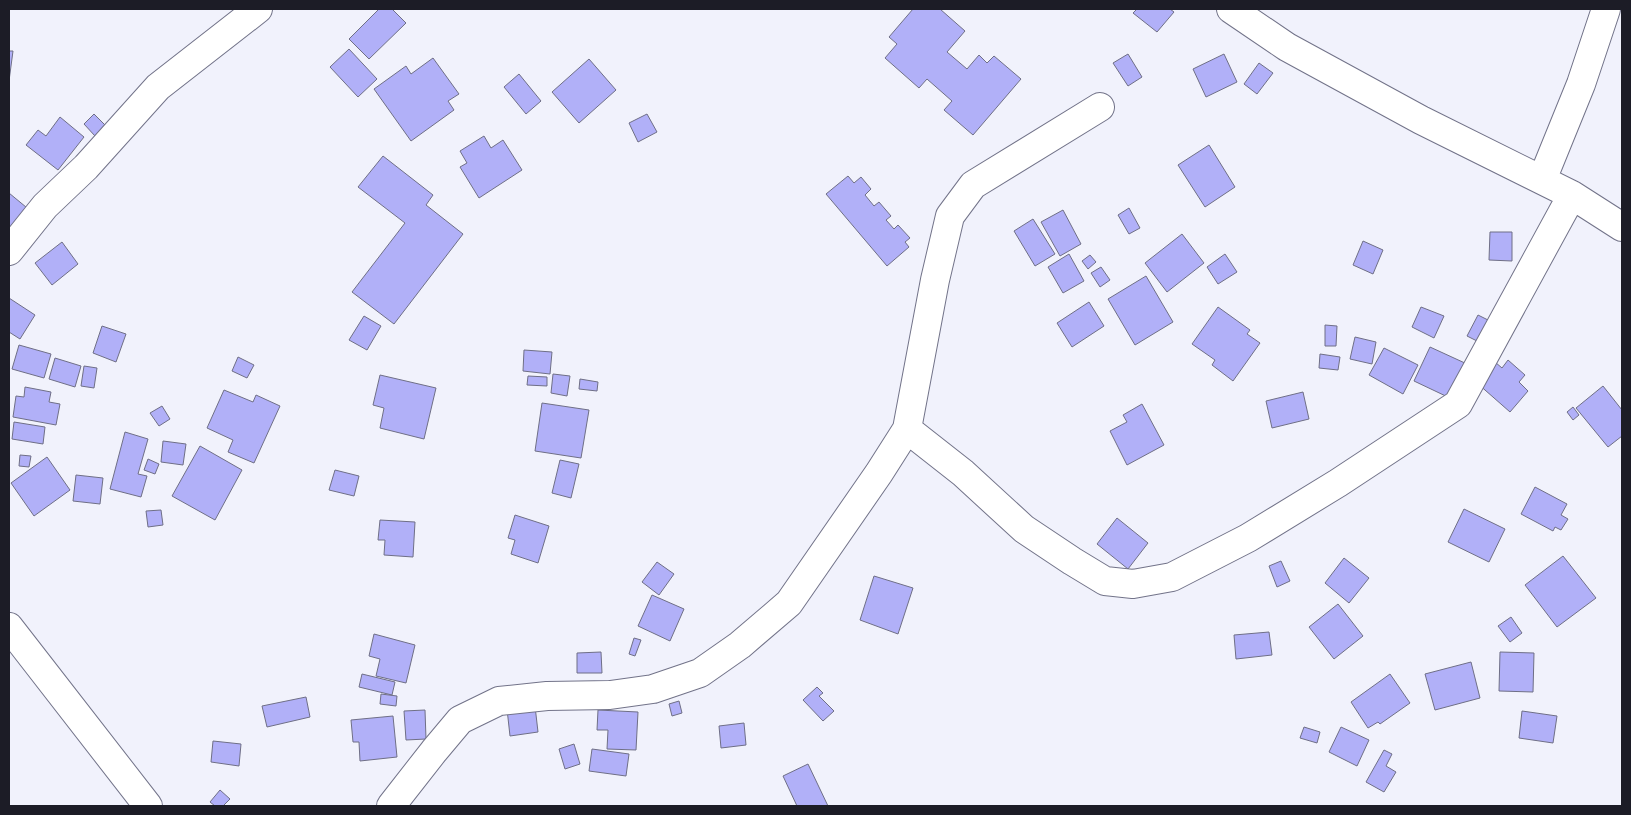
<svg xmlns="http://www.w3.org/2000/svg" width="1631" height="815" viewBox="0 0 1631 815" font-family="'Alegreya Sans',sans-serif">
  <rect width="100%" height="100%" fill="#f1f2fc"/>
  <path fill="#b1b0f8" stroke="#6f6f86" d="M379,9H392L406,23L369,59L349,39Z
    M913,9H940L965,31L947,52L967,69L979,55L987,63L994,56L1021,79L973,135L944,110L952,101L927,79L919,88L885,58L897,44L889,37Z
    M1137,9H1170L1174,12L1157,32L1133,13Z
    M349,49L377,79L358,97L330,67Z
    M9,51H13L9,81Z
    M1128,54L1142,77L1128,86L1113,63Z
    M1224,54L1237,82L1206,97L1193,69Z
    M433,58L459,94L448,101L454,110L411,141L374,89L406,66L411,74Z
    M589,59L616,90L579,123L552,92Z
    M1259,63L1273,73L1257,94L1244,84Z
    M519,74L541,101L526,114L504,87Z
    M94,114L106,126L95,136L84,124Z
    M647,114L657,132L638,142L629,123Z
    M60,117L84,137L58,170L26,145L38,130L46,136Z
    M484,136L491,148L503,140L522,170L479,198L460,167L467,163L460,151Z
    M1209,145L1235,187L1205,207L1178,165Z
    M383,156L433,195L426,205L463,234L394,324L352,292L405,223L358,187Z
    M848,176L854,183L861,177L871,189L865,195L874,206L879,202L891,216L886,220L894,229L898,225L910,238L905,242L909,247L887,266L826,194Z
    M9,193L32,212L16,232L9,226Z
    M1129,208L1140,228L1129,234L1118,215Z
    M1063,210L1081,244L1060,256L1041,222Z
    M1033,219L1055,254L1035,266L1014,231Z
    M1490,232H1512V261L1489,260Z
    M1182,234L1204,263L1167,292L1145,263Z
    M1363,241L1383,250L1373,274L1353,265Z
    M62,242L78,264L52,285L35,263Z
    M1069,254L1084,281L1063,293L1048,267Z
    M1225,254L1237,272L1218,284L1207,267Z
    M1090,255L1096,262L1088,269L1082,261Z
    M1101,267L1110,280L1100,287L1091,273Z
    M1146,276L1173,322L1135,345L1108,299Z
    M9,298L35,315L20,339L9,332Z
    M1089,302L1104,326L1072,347L1057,323Z
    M1218,307L1250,330L1247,334L1260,343L1233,381L1212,365L1215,360L1192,344Z
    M1421,307L1444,316L1434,338L1412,327Z
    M1478,315L1496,324L1485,345L1467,336Z
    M364,316L381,326L367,350L349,340Z
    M1325,325L1337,326L1336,346H1325Z
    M102,326L126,334L116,362L93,353Z
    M1355,337L1376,342L1372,364L1350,359Z
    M19,345L51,354L44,378L12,369Z
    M1430,347L1467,364L1452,399L1414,381Z
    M1384,348L1418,365L1403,394L1369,375Z
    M524,350L552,352L550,374L523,371Z
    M1320,354L1340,357L1338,370L1319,368Z
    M238,357L254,365L247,378L232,371Z
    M55,358L81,366L75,387L49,379Z
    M1508,360L1525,375L1519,382L1528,391L1510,412L1477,383L1495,362L1502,368Z
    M84,366L97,368L94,388L81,386Z
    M553,374L570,376L567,396L551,393Z
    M380,375L436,388L424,439L380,428L384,408L373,405Z
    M528,376L547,377V386L527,385Z
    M580,379L598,382L597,391L579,389Z
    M1603,386L1622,410V436L1608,447L1576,408Z
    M25,387L51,392L49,402L60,404L56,425L13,417L16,396L24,397Z
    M224,390L253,402L256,395L280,406L254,463L228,452L233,440L207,428Z
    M1303,392L1309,419L1272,428L1266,401Z
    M542,403L589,410L581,458L535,451Z
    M1142,404L1164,445L1127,465L1110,431L1127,422L1123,415Z
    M162,406L170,419L159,426L150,413Z
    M1573,407L1579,415L1573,420L1567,412Z
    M14,422L45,427L43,444L12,439Z
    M125,432L148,439L138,474L147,476L141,497L110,489Z
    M163,441L186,444L183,465L161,462Z
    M200,446L242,470L215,520L172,496Z
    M20,455L31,456L29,467L19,466Z
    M47,457L70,490L34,516L11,483Z
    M148,459L159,464L155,474L144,470Z
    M560,460L579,464L571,498L552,493Z
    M335,470L359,476L354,496L329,490Z
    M76,475L103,478L100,504L73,501Z
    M1535,487L1567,504L1561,515L1568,519L1561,530L1555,527L1553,531L1521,514Z
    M1464,509L1505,529L1489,562L1448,542Z
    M161,510L163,525L148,527L146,511Z
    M515,515L549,526L538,563L511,554L515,540L508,538Z
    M1117,518L1148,543L1128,569L1097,544Z
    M380,520L415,522L413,557L384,555L385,540H378Z
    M1563,556L1596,598L1557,627L1525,585Z
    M1344,558L1369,578L1349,603L1325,583Z
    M1281,561L1290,581L1277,587L1269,566Z
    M657,562L674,574L659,595L642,582Z
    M874,576L913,588L898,634L860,620Z
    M652,595L684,609L670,641L638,626Z
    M1338,604L1363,636L1334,659L1309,627Z
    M1511,617L1522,633L1510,642L1498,626Z
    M1269,632L1272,655L1236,659L1234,635Z
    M374,634L415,645L406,683L376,676L380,659L369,656Z
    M634,638L641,640L635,656L629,654Z
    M601,652L602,673H577V653Z
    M1500,652L1534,653L1533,692L1499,691Z
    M1471,662L1480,698L1435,710L1425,674Z
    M362,674L395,682L392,695L359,687Z
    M1390,674L1410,703L1380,724L1378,722L1368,728L1351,702Z
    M817,687L823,693L819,696L834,711L823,721L803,700Z
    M381,694L397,696L396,706L380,704Z
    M306,697L310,717L267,727L262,706Z
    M679,701L682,713L672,716L669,704Z
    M535,706L538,732L510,736L507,709Z
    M425,710L426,739L406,740L404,711Z
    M598,710L638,712L636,750L607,749L608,730H597Z
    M1522,711L1557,716L1553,743L1519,738Z
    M393,716L397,757L360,761L359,742H353L351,720Z
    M744,723L746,745L721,748L719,726Z
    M1304,727L1320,732L1317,743L1300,738Z
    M1341,727L1369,740L1357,766L1329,752Z
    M213,741L241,744L239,766L211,762Z
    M574,744L580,764L565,769L559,749Z
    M592,749L629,754L626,776L589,771Z
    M1384,750L1392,754L1386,766L1396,772L1384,792L1366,782Z
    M808,764L828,806H797L783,776Z
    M220,790L230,799L223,806H215L210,802Z"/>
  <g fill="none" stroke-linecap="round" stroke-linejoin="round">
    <g stroke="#727389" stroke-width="30">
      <path id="minor" d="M1231,9L1287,47L1421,120L1572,195L1622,227
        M1542,180L1581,84L1606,9
        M9,251L45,206L86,167L158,87L258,9
        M907,429L963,473L1024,529L1072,561L1105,581L1133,584L1172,577L1248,538L1338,483L1458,404L1572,195
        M9,627L148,806
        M391,806L434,751L460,720L499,701L547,696L610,695L653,689L700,673L740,645L789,603L879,473L907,429L935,280L950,216L973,185L1100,107"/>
    </g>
    <use href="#minor" stroke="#fff" stroke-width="28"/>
  </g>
  <rect width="1631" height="815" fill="none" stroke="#1c1c26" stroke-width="20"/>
</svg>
